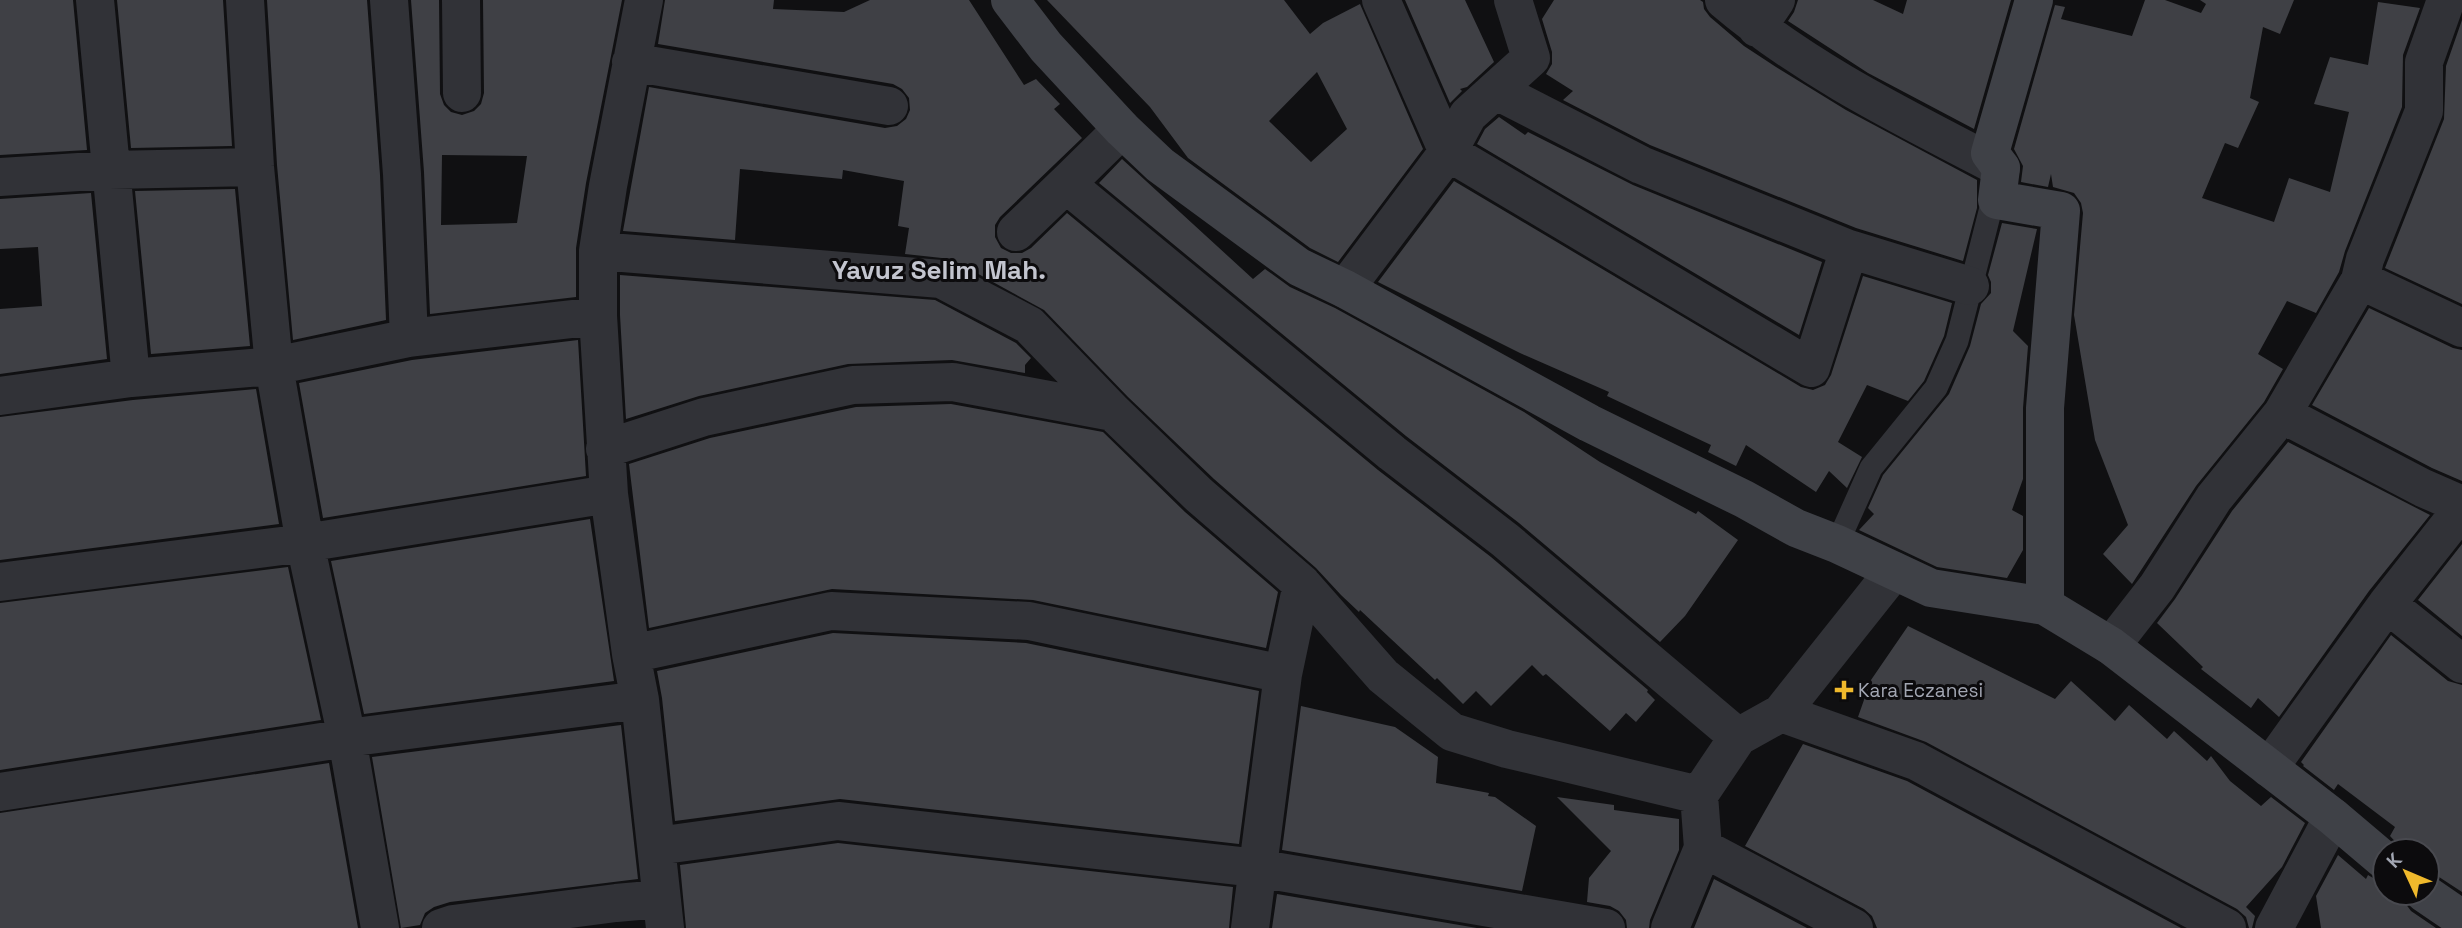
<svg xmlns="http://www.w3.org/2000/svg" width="2462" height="928" viewBox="0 0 2462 928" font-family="'Space Grotesk',sans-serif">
  <rect width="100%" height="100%" fill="#101012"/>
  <path fill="#3f4045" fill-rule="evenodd" d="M0,0H73L87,150L0,155Z
    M117,0H223L232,146L131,148Z
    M267,0H367L380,175L386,320L293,340L277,165Z
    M411,0H439L440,94L444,105L451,112L462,115L474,111L481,104L484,93L483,0H622L586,183L576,248V297L430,314L424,172ZM442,155L527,156L517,223L441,225Z
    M665,0H774L773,9L844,12L870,0H969L1024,85L1036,79L1060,104L1054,109L1082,138L1000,217L995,225V237L1001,248L1011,253H1022L1031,248L1067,213L1378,470L1491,557L1648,690L1647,692L1655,700L1636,722L1626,713L1610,731L1546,674L1543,676L1532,665L1491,706L1476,691L1463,704L1437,678L1435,680L1360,610L1359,612L1341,595L1316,568L1214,479L1128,397L1044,310L951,259L905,254L909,228L898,226L904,181L843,170L842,179L740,169L735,240L623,231L649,87L885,128L897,126L906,119L910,110L909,98L902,89L893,84L658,44Z
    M1047,0H1284L1310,34L1323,23L1360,4L1423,149L1338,262L1310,248L1188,158L1150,107ZM1317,72L1347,129L1311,162L1269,121Z
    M1405,0H1465L1494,62L1467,87L1460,89L1462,91L1450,103Z
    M1554,0H1700L1703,2L1704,9L1710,17L1744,46L1776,67L1846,110L1977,180V208L1963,261L1856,228L1650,145L1563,100L1573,91L1546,74L1552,64V52L1542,19Z
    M1798,0H1873L1903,14L1907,0H2011L1974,129L1868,73L1788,21L1794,12Z
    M2145,0H2165L2201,13L2206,4L2200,0H2294L2280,34L2263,27L2250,98L2259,102L2238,148L2225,143L2202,198L2274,222L2289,178L2330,192L2349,112L2314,104L2330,57L2368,65L2378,2L2420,8L2403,55L2402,107L2345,251L2339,272L2316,313L2287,301L2258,354L2283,369L2264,402L2196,486L2132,584L2103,554L2128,525L2095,440L2074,315L2083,213L2081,203L2074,193L2053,187L2051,174L2048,187L2021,182L2023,166L2014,149L2055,5L2065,7L2061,19L2132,36Z
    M2462,20V304L2385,268L2444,119L2446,66Z
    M1499,117L1525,135L1528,132L1633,185L1822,262L1799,335L1477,144L1485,129Z
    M1122,159L1253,279L1265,269L1290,287L1335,308L1524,412L1600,462L1696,514L1698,511L1738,540L1685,616L1660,642L1519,523L1406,436L1099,183Z
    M1454,181L1801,387L1813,390L1825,385L1831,375L1863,276L1952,303L1944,336L1924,381L1908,401L1867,385L1838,442L1862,457L1847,488L1829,471L1816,492L1746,445L1736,466L1708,452L1711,445L1607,396L1609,392L1520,353L1378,282Z
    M235,189L250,346L151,354L135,191Z
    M91,193L107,359L0,374V309L42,306L38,247L0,249V199Z
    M2002,223L2037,229L2013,331L2028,346L2023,408V479L2012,510L2023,516V550L2007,578L1937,567L1859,530L1874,514L1868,508L1883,475L1949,394L1970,346L1981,304L1991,293V282L1988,275Z
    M620,275L935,300L1016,343L1031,358L1025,365V373L952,360L848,364L699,396L626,419L620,315Z
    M2369,308L2453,348L2462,350V481L2432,468L2312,405Z
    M578,340L586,476L323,518L299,383L412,360Z
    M256,389L279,524L0,560V417L133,400Z
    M951,404L1103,432L1185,512L1278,592L1266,648L1033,600L832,589L649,628L629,464L710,438L856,407Z
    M2288,442L2430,515L2369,591L2279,717L2258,698L2251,708L2201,669L2203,667L2157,623L2175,599L2232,511Z
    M590,519L614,681L364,714L331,561Z
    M2462,544V636L2418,600Z
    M288,567L321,720L0,770V603Z
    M1908,626L2055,699L2071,681L2115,721L2129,705L2167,739L2174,731L2207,761L2211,756L2230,781L2261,806L2271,797L2305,823L2282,867L2246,907L2255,916L2252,928H2249L2246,917L2237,909L1926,742L1858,717L1871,680Z
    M833,633L1026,643L1259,691L1239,844L840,799L675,821L662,698L657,671Z
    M2391,635L2448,681L2462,685V892L2436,875L2427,872V851H2404L2390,836L2395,827L2338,784L2334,790L2303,766L2304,765L2301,762Z
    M1301,706L1395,727L1438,757L1436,783L1489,793L1488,796L1495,797L1536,826L1522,891L1282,850Z
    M621,725L638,879L450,902L434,907L425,913L420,925L401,928L372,757Z
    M1803,744L1907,781L2181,928H1877L1872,916L1864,909L1745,846Z
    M329,763L358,928H0V813Z
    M1557,797L1614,805V810L1679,819V850L1650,920L1649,928H1627L1626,920L1619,911L1610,906L1587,902L1589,878L1611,851Z
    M838,843L1233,887L1229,928H686L680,865Z
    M2338,855L2366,879L2368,875L2380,882H2385V893H2402L2405,903L2411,911L2436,928H2321L2316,896Z
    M1714,879L1807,928H1694Z
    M1277,894L1477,928H1272Z"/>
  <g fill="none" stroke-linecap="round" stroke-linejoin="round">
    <path stroke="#313237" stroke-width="23" d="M1837,544L1871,468L1936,388L1957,341L1996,188"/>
    <path stroke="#313237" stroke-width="38" d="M95,0L131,378
      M245,0L255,167L274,366L305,543L347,738L380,928
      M389,0L402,174L409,338
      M461,0L462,93
      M644,0L608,186L598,251V316L609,494L631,654L640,700L665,928
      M1381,0L1448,152L1811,368L1849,249L1641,165L1497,91
      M1724,0C1806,70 1905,118 2001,168
      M1757,28L1776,0
      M631,62L889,106
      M1122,129L1066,184L1392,453L1505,540L1738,737
      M0,177L110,170L255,167
      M1016,232L1066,184
      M1849,249L1970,286
      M598,251L941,279L1029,325L1113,412L1199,495L1302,584L1383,676L1452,732L1507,749L1699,795L1738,737L1781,713L1894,571
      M2360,280L2462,328
      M1345,289L1448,152L1468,115L1531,58L1513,0
      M0,396L131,378L274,366L409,338L598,316
      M2282,414L2423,488L2462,505
      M605,449L704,417L853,385L953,382L1113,412
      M0,582L305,543L609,494
      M2387,604L2462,664
      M2111,646L2157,587L2214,498L2282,414L2360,280L2365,259L2424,111V62L2446,0
      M631,654L831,611L1029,621L1283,674
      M1781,713L1916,761L2227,928
      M2269,768L2387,604L2462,509
      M0,792L347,738L640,700
      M1699,795L1703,848L1854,928
      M657,846L838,821L1257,868L1606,928
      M441,928L453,924L616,903L661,899
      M1250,928L1283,674L1302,584
      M1670,928L1703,848
      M2274,928L2333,817"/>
    <path stroke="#3f4147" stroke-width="38" d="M1010,0L1046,47L1122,129L1160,165L1299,267L1345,289L1589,423L1744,499L1796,528L1837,544L1931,588L2045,606L2111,646L2333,817L2385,861
      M2034,0L1990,153L2001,168L1997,200L2061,211L2045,408V606
      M2424,893L2462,919"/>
  </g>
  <path fill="#efb92c" stroke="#0c0b0d" stroke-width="2.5" d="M1840.5 679.5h7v7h7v7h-7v7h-7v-7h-7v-7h7z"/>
  <g text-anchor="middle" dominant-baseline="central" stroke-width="6" stroke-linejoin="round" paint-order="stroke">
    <g font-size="19" fill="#a2a6b2" stroke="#0c0b0d" text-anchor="start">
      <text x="1858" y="690">Kara Eczanesi</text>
    </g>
    <g font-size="26" font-weight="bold" fill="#c3c5cf" stroke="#0c0b0d">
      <text x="939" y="270">Yavuz Selim Mah.</text>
    </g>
  </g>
  <g transform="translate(2406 872) rotate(314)"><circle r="33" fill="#0c0b0d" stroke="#48494f" stroke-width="2"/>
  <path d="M0-5L12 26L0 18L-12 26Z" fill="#efb92c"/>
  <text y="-10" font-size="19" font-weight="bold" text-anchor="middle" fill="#a2a6b2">K</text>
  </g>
</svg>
